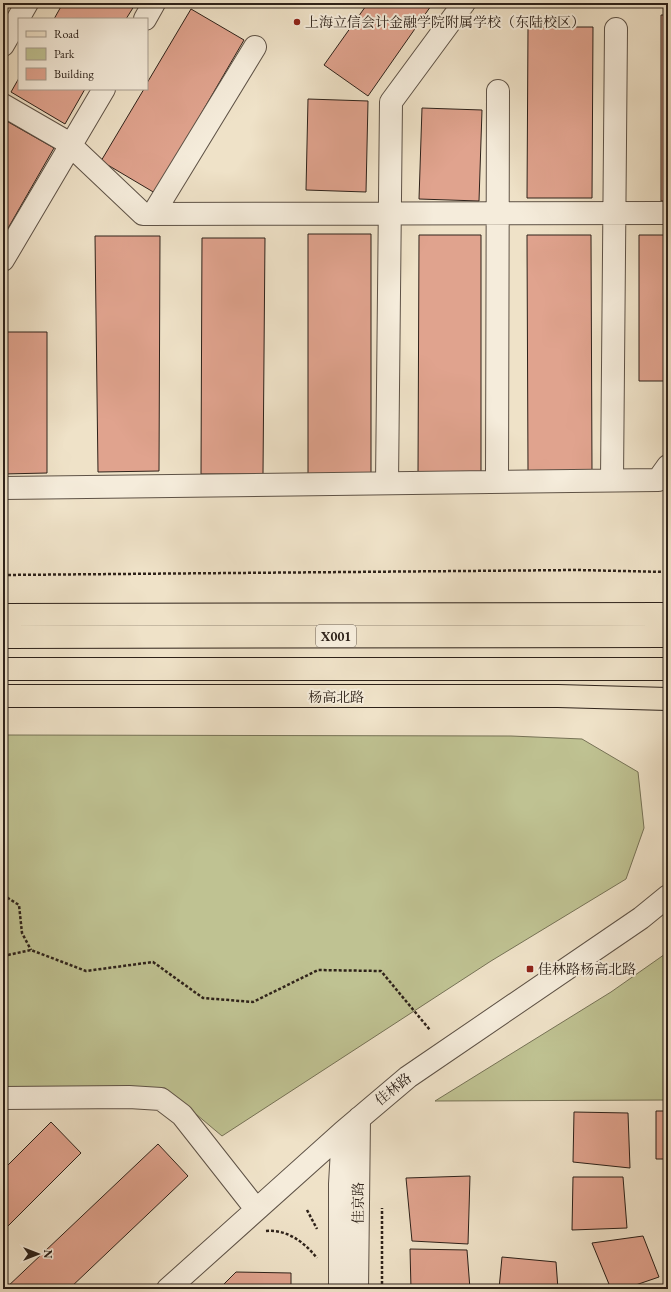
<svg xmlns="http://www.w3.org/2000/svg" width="671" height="1292" viewBox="0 0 671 1292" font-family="'EB Garamond','Noto Serif SC',serif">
  <rect width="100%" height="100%" fill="#efe2c8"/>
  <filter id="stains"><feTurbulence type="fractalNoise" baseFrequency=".005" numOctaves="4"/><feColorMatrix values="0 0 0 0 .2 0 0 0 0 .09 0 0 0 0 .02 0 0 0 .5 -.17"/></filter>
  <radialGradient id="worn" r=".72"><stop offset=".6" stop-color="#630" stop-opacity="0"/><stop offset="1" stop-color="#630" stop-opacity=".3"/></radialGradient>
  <path fill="#bfc292" stroke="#767256" d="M3,735L511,736L582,739L638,772L644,828L626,879L491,961L222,1136L165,1088L3,1089Z
    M668,952V1100L435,1101L611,992Z"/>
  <path fill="#e0a38e" stroke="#2e221a" d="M63,3H136L126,19H54Z
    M368,3H433L368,96L324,65Z
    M191,9L244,40L155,193L101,161L144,89H147V83Z
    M661,15H668V201H661Z
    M528,27H593L592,198H527Z
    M19,78V89H85L65,124L11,92Z
    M308,99L368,101L366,192L306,190Z
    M422,108L482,110L479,201L419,199Z
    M3,119L54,148L3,237Z
    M308,234H371V474H308Z
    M419,235H481V473H418Z
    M527,235H591L592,472L528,471Z
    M639,235H668V381H639Z
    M95,236H160L159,471L98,472Z
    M202,238H265L263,474H201Z
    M3,332H47V473L3,474Z
    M656,1111H668V1159H656Z
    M574,1112L628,1113L630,1168L573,1162Z
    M51,1122L81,1153L3,1231V1170Z
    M158,1144L188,1176L69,1289H5Z
    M470,1176L468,1244L412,1241L406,1178Z
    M573,1177H623L627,1228L572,1230Z
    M643,1236L659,1277L624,1289H611L592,1243Z
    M410,1249L467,1250L470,1289H411Z
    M502,1257L556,1262L558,1289H499Z
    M236,1272L291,1273V1289H219Z
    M668,1285V1289H652Z"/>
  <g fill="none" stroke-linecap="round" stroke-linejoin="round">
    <g stroke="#5e5246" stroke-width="24">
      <path id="minor" d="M145,19L154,3
        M3,45L27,3
        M3,105L67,142L143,214L668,213
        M153,214L255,47
        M3,260L104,89
        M612,480L616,29
        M497,482L498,91
        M387,483L391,102L464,3
        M3,488L658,480L668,466
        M3,1098L129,1097L161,1099L182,1115L256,1209
        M168,1289L343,1132L408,1077L641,918L668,896
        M340,1289V1184L343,1132
        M357,1289L359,1118"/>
    </g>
    <g stroke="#2e221a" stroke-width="24">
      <path id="major" d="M3,615L668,614
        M3,696H558L668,699"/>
    </g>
    <g stroke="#2e221a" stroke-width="24">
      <path id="highway" d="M3,637L668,636
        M3,669H668"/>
    </g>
    <path stroke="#2e221a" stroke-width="2.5" stroke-dasharray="3 2" stroke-linecap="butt" d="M3,575L577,570L668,572
      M3,895L19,905L22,933L31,950
      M3,956L31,950L86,971L153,962L203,998L253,1002L318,970L381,971L430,1030
      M307,1210L317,1229
      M266,1231C287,1229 304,1242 317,1258
      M382,1289V1208"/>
    <use href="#minor" stroke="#f5ecdb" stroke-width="22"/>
    <use href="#major" stroke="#efe2c8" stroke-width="22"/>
    <use href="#highway" stroke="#efe2c8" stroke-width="22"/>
  </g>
  <g fill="#8f2418" stroke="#f5ecdb" stroke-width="1.5">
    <circle cx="297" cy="22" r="4"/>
    <rect x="526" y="965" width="8" height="8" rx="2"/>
  </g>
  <g text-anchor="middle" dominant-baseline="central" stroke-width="4" stroke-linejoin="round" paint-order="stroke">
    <rect fill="#f5ecdb" stroke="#6a5f54" stroke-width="1" x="316" y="625" width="40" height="22" rx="3"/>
    <g font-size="13" font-weight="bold" fill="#2e221a">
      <text x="336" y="636">X001</text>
    </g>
    <g font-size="14" fill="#2e221a" stroke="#f5ecdb" text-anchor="start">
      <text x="305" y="22">上海立信会计金融学院附属学校（东陆校区）</text>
      <text x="538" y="969">佳林路杨高北路</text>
    </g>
    <g font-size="14" fill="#2e221a" stroke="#f5ecdb">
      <text x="336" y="697">杨高北路</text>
      <text transform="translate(393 1089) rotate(-39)">佳林路</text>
      <text transform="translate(358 1203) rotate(-90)">佳京路</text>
    </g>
  </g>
  <rect width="671" height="1292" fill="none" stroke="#efe2c8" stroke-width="16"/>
  <rect x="4" y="4" width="663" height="1284" fill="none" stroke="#2e221a" stroke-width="2"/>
  <rect x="8" y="8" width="655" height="1276" fill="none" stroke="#2e221a"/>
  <rect x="18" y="18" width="130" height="72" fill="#f5ecdb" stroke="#a59b8e"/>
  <rect x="26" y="31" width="20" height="6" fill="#efe2c8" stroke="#a59b8e"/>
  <text x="54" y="38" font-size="12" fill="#2e221a">Road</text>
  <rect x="26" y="48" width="20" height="12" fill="#bfc292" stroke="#a59b8e"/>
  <text x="54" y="58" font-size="12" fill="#2e221a">Park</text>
  <rect x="26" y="68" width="20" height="12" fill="#e0a38e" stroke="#a59b8e"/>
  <text x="54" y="78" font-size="12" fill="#2e221a">Building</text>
  <g transform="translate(38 1254) rotate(90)" stroke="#f5ecdb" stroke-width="3" paint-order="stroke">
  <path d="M0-3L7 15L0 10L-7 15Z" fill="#2e221a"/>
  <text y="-6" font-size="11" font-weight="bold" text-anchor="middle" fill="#2e221a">N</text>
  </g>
  <rect width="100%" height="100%" filter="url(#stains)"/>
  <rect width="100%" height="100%" fill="url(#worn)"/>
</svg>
